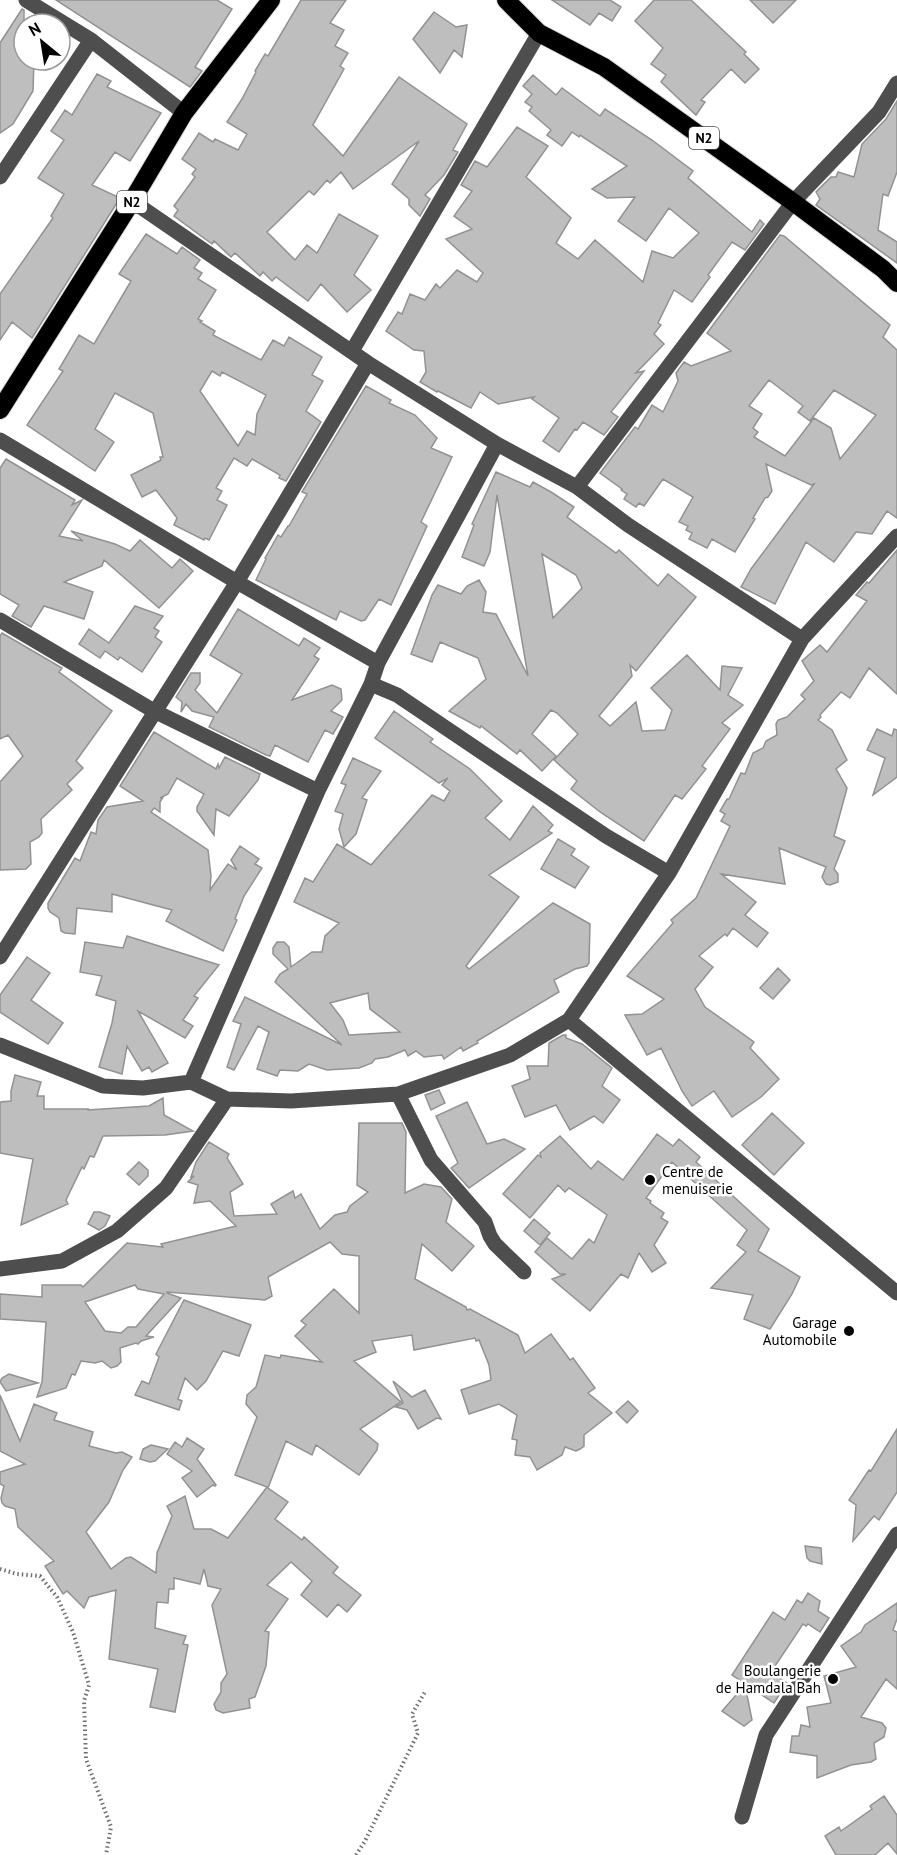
<svg xmlns="http://www.w3.org/2000/svg" width="897" height="1855" viewBox="0 0 897 1855" font-family="'PT Sans',sans-serif">
  <rect width="100%" height="100%" fill="#fff"/>
  <path fill="#bebebe" stroke="#929292" stroke-width="1.5" fill-rule="evenodd" d="M56,0H217L232,9L195,67L202,71L190,87Z
    M301,0H346L330,23L344,30L335,46L348,53L340,66L344,69L313,125L343,156L399,77L467,124L453,150L458,152L444,175L425,195L430,199L420,216L409,205V199L392,184L419,141L353,189L341,172L330,183L327,180L314,195L309,191L267,232L295,260L307,245L317,253L339,214L378,236L354,275L371,290L347,312L321,284L308,301L276,277L272,281L263,272L260,276L235,253L231,257L214,241L212,244L174,216L178,210L174,206L195,177L192,174L196,169L182,159L199,133L213,142L215,139L238,150L247,134L227,122L242,99L256,72L255,71L265,54L268,56Z
    M552,0H610L621,7L612,21L599,13L590,25Z
    M654,0H691L746,52L744,54L759,69L745,83L731,69L701,100L705,102L696,115L661,82L666,75L651,64L663,48L635,21Z
    M750,0H796L773,23Z
    M22,9L24,10V60H34L33,91L13,124L0,133V43Z
    M434,12L456,27L467,25L462,57L454,50L440,73L413,39Z
    M97,74L111,81L107,87L161,113L130,161L115,152L92,185L120,198L32,338L12,322L0,340V294L53,218L51,216L64,194L38,178L64,140L51,131L65,110L72,115Z
    M533,75L556,95L562,88L600,116L605,109L652,140L693,171L688,178L752,232L760,220L764,224L745,250L732,242L708,275L710,277L692,302L674,290L658,323L661,325L654,334L664,344L636,373L644,371L611,412L618,417L604,435L583,422L577,430L575,429L559,452L543,441L559,418L532,399L534,397L498,404L480,392L471,408L438,391L437,392L420,382L426,372L424,351L414,350L386,331L398,312L402,314L410,294L425,300L436,284L440,288L457,270L477,282L483,273L446,239L472,229L454,216L472,191L461,185L475,161L487,167L517,127L548,146L526,177L571,218L556,243L578,259L595,240L643,282L652,251L673,258L699,233L669,208L646,241L618,221L635,197L607,198L592,189L627,166L580,135L579,137L572,132L562,146L547,135L551,130L529,111L532,107L525,102L532,94L523,86Z
    M897,101V172L888,196L883,194L878,230L897,242V263L816,205L820,199L816,192L831,177H836L838,172L854,177L862,144L886,119Z
    M146,234L177,254L182,247L200,260L194,268L202,273L198,279L216,290L198,319L202,321L200,322L215,331L213,335L261,360L273,340L284,346L289,337L322,357L312,375L323,381L306,411L321,422L286,481L279,478L280,475L252,459L247,466L234,458L216,488L222,491L217,500L227,505L209,540L205,538L204,540L174,525L177,518L156,490L142,497L131,475L161,460L160,457H163L153,413L115,393L95,429L114,442L95,471L27,425L63,371L59,369L79,335L94,344L131,281L119,274ZM212,371L220,376L222,372L266,395L257,414L255,435L247,431L238,446L200,391Z
    M780,235L784,236L890,325L883,337L897,350V518L887,511L872,534L856,532L834,562L806,542L775,604L741,587L751,569L814,484L811,485L766,464L772,491L768,497L765,498L753,518L755,519L735,552L712,539L707,548L689,539L692,533L686,530L688,526L679,522L693,497L663,479L644,506L639,503L636,507L624,499L627,494L621,490L622,489L600,473L635,427L638,429L652,405L663,412L678,381L676,373L684,362L691,366L731,351L707,333ZM769,380L803,406L798,412L810,421L834,390L876,415L840,459L831,428L814,418L785,456L754,437L758,432L753,428L762,414L749,406Z
    M366,386L391,400L389,403L415,415L437,438L431,448L452,457L421,522L427,526L391,605L379,599L365,620L361,621L340,611L336,620L256,580L266,559L265,558L278,535L281,537L288,526H289L307,494L302,492Z
    M6,459L75,500L72,505L82,500L59,536L83,541L71,531L115,544L130,551L140,540L172,568L180,559L193,571L159,608L104,560L102,566L64,582L93,592L84,619L44,606L31,627L12,616L19,605L0,594V468Z
    M496,472L530,487L533,482L551,492L574,507L567,517L616,553L619,550L658,586L668,574L696,597L636,671L630,665L632,676L599,716L610,726L636,702L642,731L665,730L672,710L651,688L687,655L720,690L722,666L742,668L728,695L743,705L722,723L730,729L702,766L706,769L682,799L675,795L644,841L600,812L571,789L577,781L554,760L578,734L557,713L551,710L532,734L556,756L542,771L520,750L517,754L481,726L480,728L449,711L486,679L478,658L440,642L432,662L411,654L432,595L438,585L461,594L467,586L479,580L486,592L483,612L496,614L528,676L497,495L490,552L484,566L462,557L474,525L472,524ZM542,554L576,575L582,588L553,618Z
    M897,550V694L869,668L850,698L841,692L820,715L821,717L818,720L832,730L847,760L836,769L847,788L834,836L845,841L834,869L838,874V882L830,885L826,884L822,877L826,867L779,848L785,884L721,874L756,902L745,915L768,933L757,947L733,928L727,936L725,934L699,956L713,967L695,989L705,1007L754,1042L750,1048L779,1079L761,1097L732,1117L714,1091L692,1106L682,1091L661,1048L647,1055L625,1015L642,1014L664,999L627,976L673,923L671,920L696,898L730,826L721,821L725,814L720,811L727,799H729L741,773L745,774L753,753L763,748L766,741L777,735L776,724L778,720L787,717L805,699L801,695L814,681L802,661L820,645L827,652L867,601L856,595L867,582L869,583Z
    M135,606L163,616L154,628L159,631L155,637L162,642L142,672L120,657L118,660L105,651L100,658L79,644L89,629L109,643Z
    M238,609L299,646L304,638L320,648L314,656L319,659L292,700L332,685L341,689L342,700L331,711L343,717L333,734L325,730L308,762L275,745L270,756L266,755L209,727L214,717L192,711L186,704L181,712L182,702L176,697L191,673H200V683L195,690L217,713L242,674L210,655Z
    M2,633L62,668L59,672L112,711L76,761L83,768L67,784L72,790L41,819L42,833L39,837L30,842L31,864L26,869L0,870V782L23,756L8,735L0,739V636Z
    M394,711L433,739L430,742L470,769L502,801L485,818L510,840L533,806L553,825L548,831L552,833L489,875L519,897L466,966L469,969L553,903L590,924L589,963L587,966L575,969L554,980L559,992L477,1041L478,1043L463,1051L461,1047L444,1059L442,1055L424,1057L416,1051L408,1056L405,1050L388,1057L375,1059L372,1063L359,1068L327,1070L309,1064L298,1071L280,1070L277,1076L257,1069L269,1032L258,1026L234,1070L227,1067L241,1024L233,1021L245,997L342,1045L275,982L280,974L288,969L273,954V948L277,942H284L289,947L291,967L312,952H322L325,936L339,923L294,902L305,878L313,882L337,844L371,865L432,795L444,801L450,791L442,785L448,778L439,783L375,738ZM368,993L370,1009L400,1032L349,1035L343,1020L330,1003Z
    M877,729L892,736L894,729L897,730V777L873,795L885,758L867,750Z
    M154,732L216,769L218,764L219,768L225,757L260,774L258,780L229,816L216,809L214,835L197,811V807L204,794L177,778L168,794L160,798L163,797L160,802V812L154,808L151,812L208,850L211,876L210,890L228,864L237,870L231,860L240,846L259,859L255,864L262,868L244,896L235,919L237,920L223,951L166,921L172,910L112,894V912L77,908L75,934L65,933L61,931L59,918L50,912L48,908V903L75,858L80,861L91,832L96,834L98,820L107,807L143,801L120,786Z
    M353,758L381,771L362,798L367,800L356,834L344,847L339,829L343,814L335,811L346,785L341,783Z
    M558,839L575,849L571,855L589,867L575,888L541,869Z
    M127,936L219,965L194,996L198,998L183,1020L193,1026L185,1038L138,1011L168,1063L152,1072L149,1067L142,1071L127,1046L122,1074L99,1067L112,1023L116,1001L96,995L102,976L80,972L85,942L123,948Z
    M27,957L50,973L31,1000L63,1023L48,1044L0,1012V995Z
    M778,968L790,980L773,999L760,988Z
    M563,1035H566V1038L582,1044L612,1068L602,1086L620,1100L603,1123L594,1116L570,1130L556,1105L525,1117L512,1086L530,1079L527,1066H548L549,1043Z
    M15,1075L41,1082L37,1096H44V1109H89L87,1110L149,1106L163,1098L164,1115L193,1131L165,1135L103,1136L94,1157L90,1156L84,1169L82,1167L66,1200L68,1204L21,1225L33,1159L0,1153V1102L11,1101V1091Z
    M439,1090L445,1103L431,1110L425,1095Z
    M467,1102L487,1144L504,1139L525,1149L469,1188L451,1168L458,1163L436,1116Z
    M772,1113L804,1143L774,1175L742,1145Z
    M359,1123H402L406,1132L405,1193L424,1184L441,1187L452,1199L446,1222L474,1246L452,1271L422,1244L415,1279L466,1307L467,1310L470,1309L518,1335L525,1353L551,1334L570,1360L573,1358L595,1388L588,1393L612,1413L584,1435V1446L580,1449L576,1451L565,1447L562,1455L537,1470L530,1457L515,1455L517,1440L512,1439L517,1415L499,1404L469,1414L461,1390L491,1380L489,1365L479,1340L476,1341L475,1338L414,1350L412,1335L372,1341L376,1352L354,1361L401,1402L360,1429L378,1444L377,1450L359,1475L316,1445L312,1455L286,1441L268,1488L288,1502L275,1519L302,1540L304,1537L338,1567L333,1573L361,1595L347,1612L338,1604L327,1617L301,1595L312,1581L291,1562L267,1585L288,1599L265,1631L269,1632L266,1666L255,1697L249,1699L250,1708L223,1713L216,1710L214,1704L221,1692V1683L227,1674L212,1605L221,1589L208,1586L204,1569L200,1584L174,1578V1589H169L168,1603L157,1602L155,1628L186,1636L183,1644L188,1645L175,1712L150,1707L158,1669L109,1659L116,1590L89,1597L84,1608L67,1591L63,1594L45,1566L54,1561L18,1527L15,1509L5,1506L2,1503L1,1498L4,1486L0,1484V1472L25,1464L0,1451V1395L20,1441L34,1404L57,1413L54,1420L93,1432L89,1446L116,1453L122,1452L132,1457L123,1470L109,1502L86,1532L111,1569L126,1558L131,1557L156,1573L157,1553L172,1516L167,1506L185,1496L194,1529H211L228,1538L267,1487L235,1475L257,1417L246,1404L247,1395L256,1387L265,1355L280,1358L281,1355L322,1362L295,1336L306,1325L301,1321L334,1289L359,1313V1256L342,1254L330,1242L268,1277L272,1296L265,1300L167,1292V1293L181,1298L146,1336L154,1337L141,1341L138,1344L136,1343L120,1348L121,1362L117,1366L111,1368L102,1361L95,1363L81,1361L75,1375L72,1374L66,1388L37,1397L42,1382L46,1322L0,1319V1294L42,1297V1285H81L83,1287L127,1243L163,1247L161,1244L236,1226L210,1201L194,1203L198,1185L188,1182L194,1176L191,1177L196,1162L209,1142L229,1154L227,1158L243,1184L230,1192L234,1216L277,1214L271,1204L293,1191L295,1198L301,1194L320,1229L335,1215L347,1212L350,1206L368,1192L357,1185ZM135,1285L138,1289L164,1294L136,1327H128L121,1333L105,1331L85,1302Z
    M657,1134L673,1146L679,1139L700,1157L696,1162L769,1229L758,1251L800,1277L792,1294L770,1329L744,1319L753,1295L711,1288L746,1252L737,1245L747,1230L672,1162L646,1198L651,1201L650,1203L664,1213L661,1218L668,1222L654,1245L666,1263L652,1272L639,1253L628,1278L621,1274L590,1311L552,1279L566,1274H560L535,1252L547,1238L572,1259L589,1239L594,1243L607,1215L569,1188L565,1192L558,1185L530,1218L503,1194L538,1155L541,1157L540,1153L560,1136L591,1169L598,1161L623,1180Z
    M139,1162L148,1170V1176L139,1185L127,1174Z
    M94,1212H100L110,1216L105,1226L99,1230L88,1224Z
    M534,1219L550,1233L540,1245L524,1231Z
    M184,1300L251,1325L239,1356L223,1351L206,1381L197,1390L185,1378L178,1399L182,1401L179,1410L135,1395L142,1381L149,1384L159,1357L156,1354Z
    M9,1374L38,1383L6,1391L0,1382L2,1378Z
    M393,1381L412,1397L425,1390L441,1419L437,1418L418,1429L407,1410L396,1407L403,1403Z
    M628,1401L638,1411L627,1423L616,1412Z
    M897,1429V1492L879,1520L874,1516L853,1541L856,1505L849,1500L869,1470L871,1471Z
    M187,1438L204,1449L197,1459L216,1485L215,1486L213,1485L197,1497L182,1478L192,1471L167,1454L175,1442L182,1447Z
    M151,1445L168,1449L155,1461L150,1462L140,1459L143,1449Z
    M805,1546L821,1548L822,1564L810,1561L807,1558Z
    M808,1593L820,1601L818,1611L829,1618L820,1632L808,1624L806,1626L803,1624L771,1672L787,1683L774,1703L732,1675L773,1612L785,1620L797,1600L802,1603Z
    M897,1603V1619L893,1630L897,1632V1689L886,1679L861,1717L882,1723L886,1728L884,1737L874,1743L876,1759L871,1762L851,1765L817,1778V1756L790,1752L792,1736H799L801,1725L810,1727L807,1707L831,1703L824,1676L856,1667L841,1646L861,1632L865,1625Z
    M745,1685L752,1720L744,1726L722,1711Z
    M884,1796L897,1815V1854L888,1843L875,1855H836L825,1836L839,1827L841,1831L872,1809L870,1806Z"/>
  <g fill="none" stroke-linecap="round" stroke-linejoin="round">
    <g stroke="#dbdbdb" stroke-width="20">
      <path id="highway" d="M506,0L539,33L604,67L793,202L883,269L897,283
        M0,410L132,201L184,113L271,0"/>
    </g>
    <path stroke="#707070" stroke-width="4" stroke-dasharray="1.5 3" stroke-linecap="butt" d="M0,1569L17,1574L40,1576L57,1597L73,1632L89,1685L84,1701L86,1759L111,1827L106,1855
      M356,1855L365,1841L418,1733L412,1714L425,1692"/>
    <path stroke="#4e4e4e" stroke-width="15" d="M26,0L91,40L184,113
      M0,177L91,40
      M132,201L368,363L497,444L577,487L628,525L802,639
      M352,351L539,33
      M0,440L237,582L378,663
      M577,487L793,202L879,112L897,83
      M0,620L154,711L318,791
      M371,684L397,695L606,836L669,873
      M0,957L237,582L368,363
      M569,1020L669,873L802,639L897,536
      M0,1045L103,1086L143,1088L191,1082L227,1099L291,1101L398,1094L510,1055L569,1020L897,1293
      M191,1082L318,791L371,684L378,663L497,444
      M398,1094L431,1160L485,1222L490,1236L495,1244L524,1272
      M0,1269L62,1261L117,1231L166,1188L227,1099
      M742,1817L766,1735L897,1534"/>
    <use href="#highway" stroke="#000" stroke-width="18"/>
  </g>
  <g fill="#000" stroke="#fff" stroke-width="2">
    <circle cx="650" cy="1180" r="6"/>
    <circle cx="849" cy="1331" r="6"/>
    <circle cx="833" cy="1679" r="6"/>
  </g>
  <g text-anchor="middle" dominant-baseline="central" stroke-width="5" stroke-linejoin="round" paint-order="stroke">
    <g fill="#fff" stroke="#4c4c4c" stroke-width="1.5">
      <rect x="689" y="127" width="30" height="22" rx="4.5"/>
      <rect x="117" y="191" width="30" height="22" rx="4.5"/>
    </g>
    <g font-size="14" font-weight="bold" fill="#000">
      <text x="704" y="138">N2</text>
      <text x="132" y="202">N2</text>
    </g>
    <g font-size="15" fill="#000" stroke="#fff" text-anchor="end">
      <text x="662" y="1171" text-anchor="start">Centre de<tspan x="662" dy="17">menuiserie</tspan></text>
      <text x="837" y="1322">Garage<tspan x="837" dy="17">Automobile</tspan></text>
      <text x="821" y="1670">Boulangerie<tspan x="821" dy="17">de Hamdala Bah</tspan></text>
    </g>
  </g>
  <g transform="translate(42 42) rotate(330)"><circle r="28" fill="#ffffff" stroke="#999999" stroke-width="1.5"/>
  <path d="M0-4.5L10 22L0 15L-10 22Z" fill="#000000"/>
  <text y="-9" font-size="16" font-weight="bold" text-anchor="middle" fill="#000000">N</text>
  </g>
</svg>
